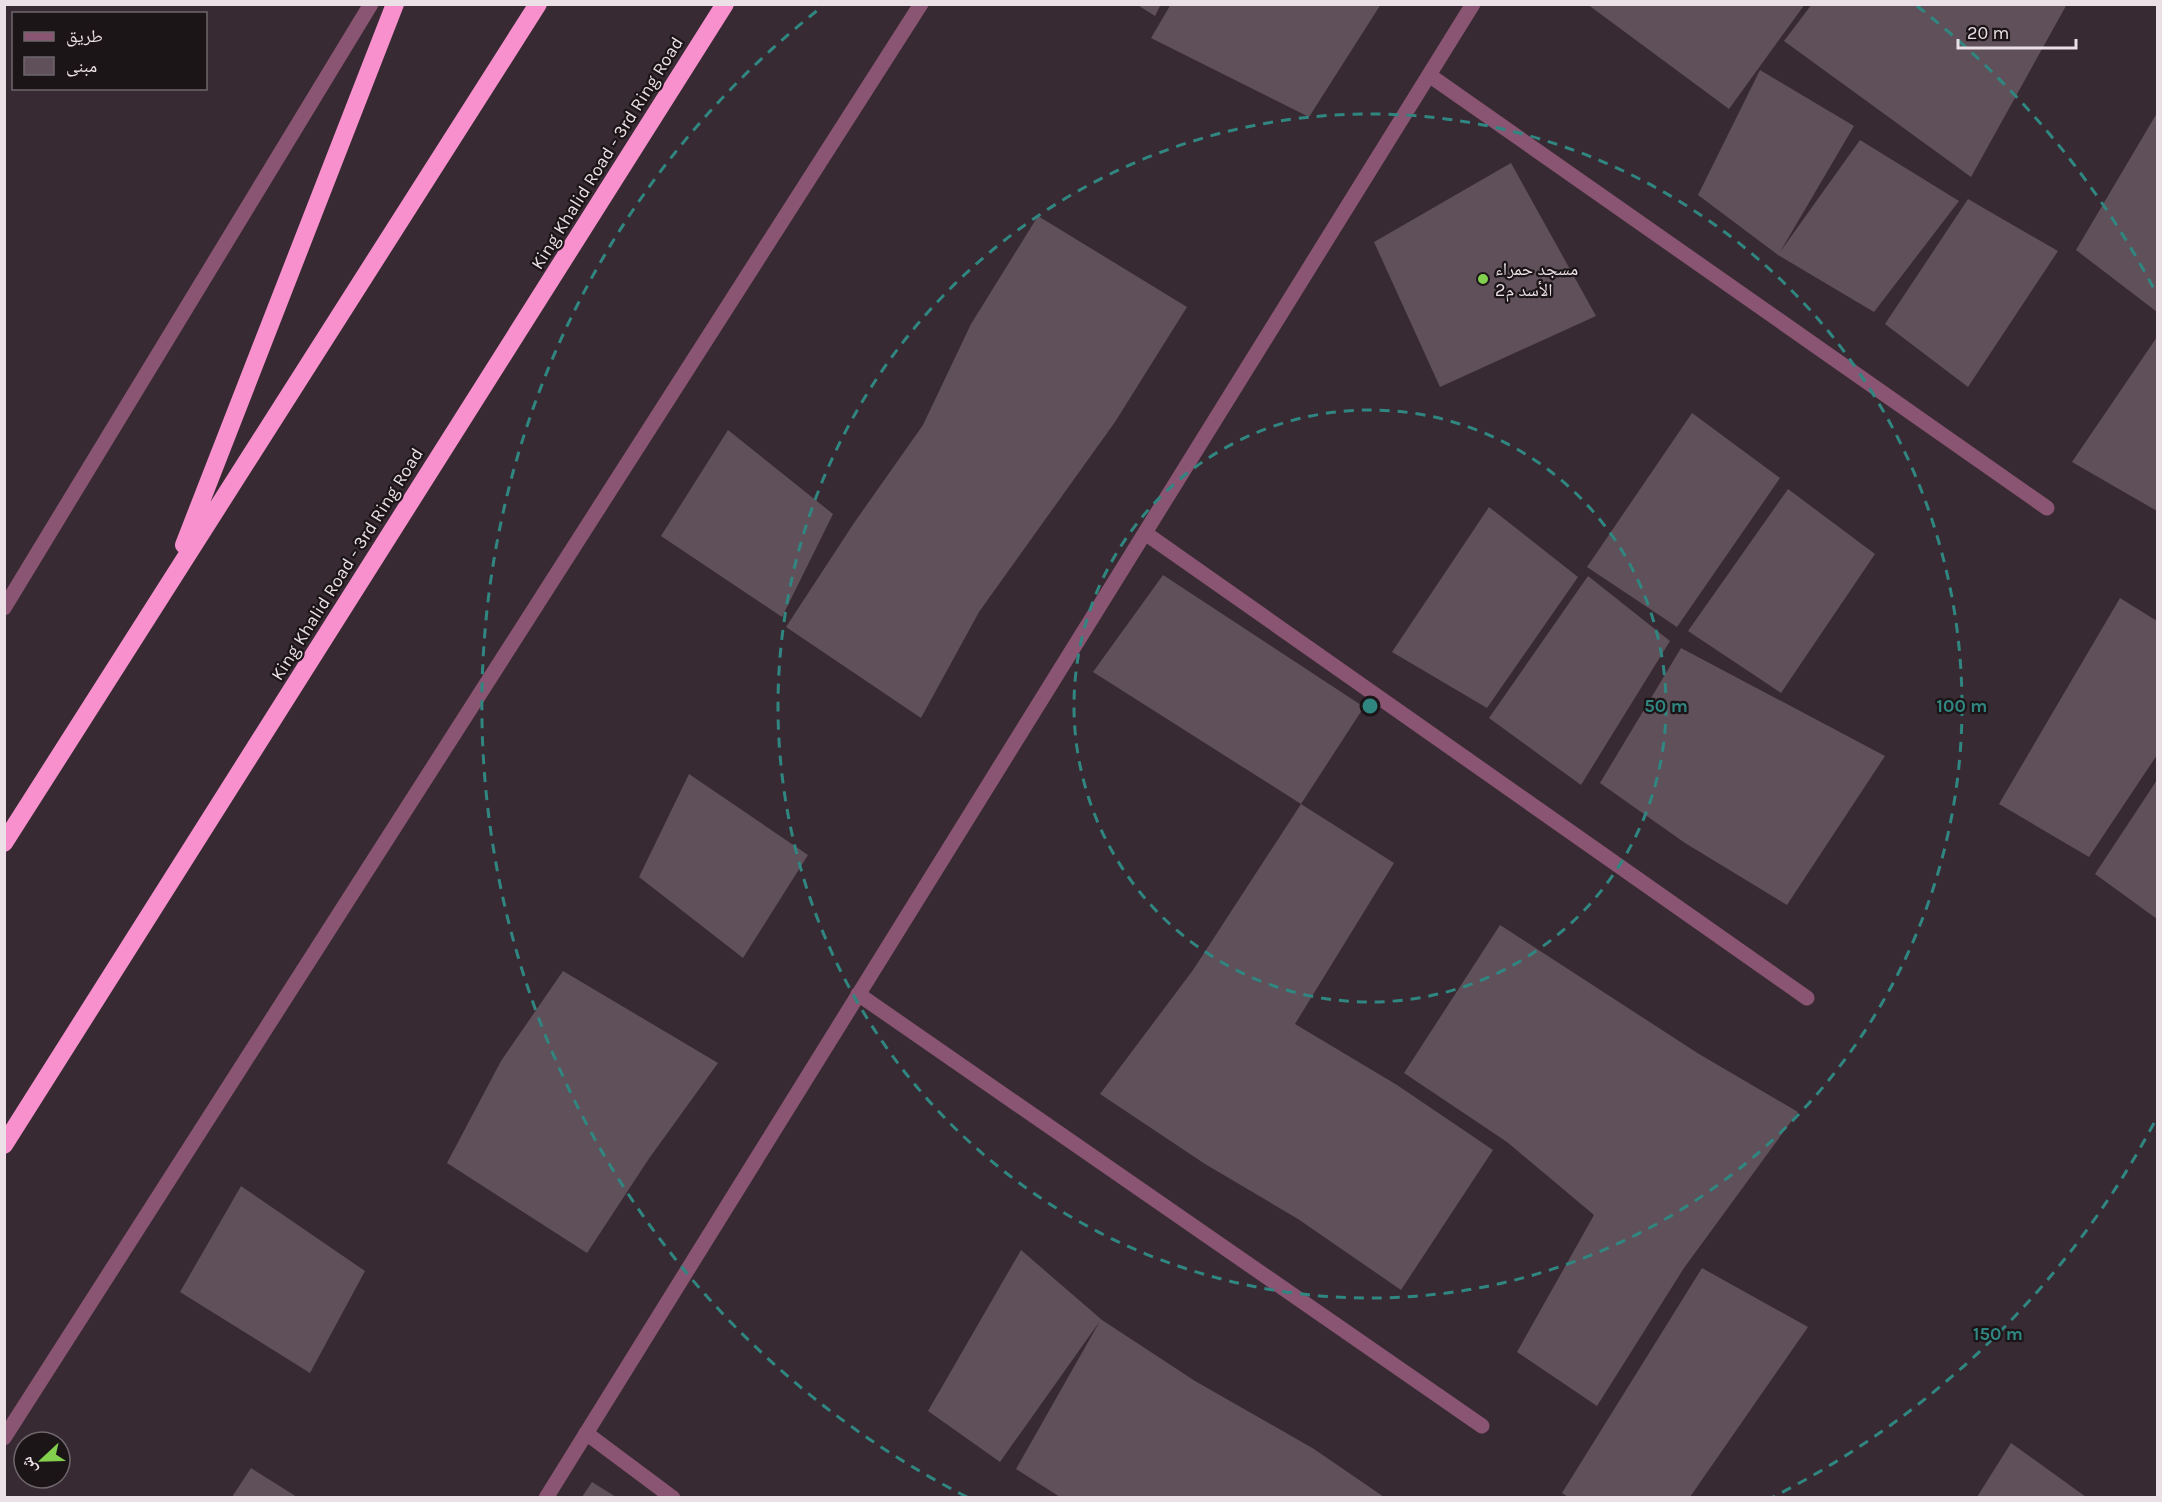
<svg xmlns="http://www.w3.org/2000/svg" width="2162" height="1502" viewBox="0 0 2162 1502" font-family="Karla,'Noto Naskh Arabic',sans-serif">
  <rect width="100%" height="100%" fill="#382a32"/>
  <path fill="#605059" d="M1136,4H1161L1155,16Z
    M1171,4H1381L1309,117L1151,38Z
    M1587,4H1805L1729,109Z
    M1812,4H2067L1971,177L1784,41Z
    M1760,70L1854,126L1780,252L1860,140L1959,201L1874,312L1778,255L1698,195Z
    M2157,113V312L2076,250Z
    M1511,163L1596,316L1440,387L1374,242Z
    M1968,199L2058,251L1968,387L1885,324Z
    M1038,216L1187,307L1115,422L979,612L921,718L786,627L854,523L923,425L971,324Z
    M2157,337V511L2072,462Z
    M1692,413L1780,478L1677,627L1587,567Z
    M728,430L833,514L782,617L661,536Z
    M1788,489L1875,554L1781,693L1688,631Z
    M1489,507L1578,577L1487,708L1392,652Z
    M1163,575L1364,707L1301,804L1093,672Z
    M1588,576L1670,641L1581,785L1489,718Z
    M2120,598L2157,621V755L2089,857L1999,804Z
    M1681,648L1885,756L1787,905L1685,843L1600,783Z
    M689,774L808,855L743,958L639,877Z
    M2157,780V919L2095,874Z
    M1301,804L1394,863L1295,1024L1397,1085L1493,1150L1401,1290L1298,1219L1205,1164L1100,1094L1193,970Z
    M1500,925L1699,1054L1798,1112L1684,1268L1597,1406L1517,1352L1594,1215L1507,1142L1404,1073Z
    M563,971L718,1063L648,1160L587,1253L447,1163L501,1061Z
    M241,1186L365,1271L310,1373L180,1292Z
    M1021,1250L1102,1320L1195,1381L1314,1449L1384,1497H1060L1016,1469L1100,1321L1000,1462L928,1411Z
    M1702,1268L1808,1327L1690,1497H1568L1562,1493Z
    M2011,1443L2086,1497H1977Z
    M251,1468L297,1497H232Z
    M592,1482L616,1497H582Z"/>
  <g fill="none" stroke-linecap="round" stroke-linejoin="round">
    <path stroke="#895573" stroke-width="15" d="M1429,75L2047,508
      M1145,533L1807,998
      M858,994L1482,1426
      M586,1433L673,1498
      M546,1498L1473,4"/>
    <path stroke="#895573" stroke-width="15" d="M4,608L371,4
      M4,1438L921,4"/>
    <path stroke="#f790cd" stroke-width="18" d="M184,545L395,4
      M4,843L538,4
      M4,1145L725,4"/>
  </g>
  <g fill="none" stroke="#308680" stroke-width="3" stroke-dasharray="10 8">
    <circle cx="1370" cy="706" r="296"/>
    <circle cx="1370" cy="706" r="592"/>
    <path d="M2154 1123A888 888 0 0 1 1773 1497M967 1497A888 888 0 0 1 823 6M1917 6A888 888 0 0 1 2154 289"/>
  </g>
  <circle fill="#83d04f" stroke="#1b1518" stroke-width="2" cx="1483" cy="279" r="6"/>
  <g text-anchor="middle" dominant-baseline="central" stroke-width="4.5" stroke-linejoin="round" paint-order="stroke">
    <g font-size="18" fill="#eae0e5" stroke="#1b1518">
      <text transform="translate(607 153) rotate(-58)">King Khalid Road - 3rd Ring Road</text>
      <text transform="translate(347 564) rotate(-58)">King Khalid Road - 3rd Ring Road</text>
    </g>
    <g font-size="18" fill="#eae0e5" stroke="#1b1518" text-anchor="start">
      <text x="1495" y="269">مسجد حمراء<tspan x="1495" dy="21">الأسد م2</tspan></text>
    </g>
  </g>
  <circle cx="1370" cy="706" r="9" fill="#308680" stroke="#1b1518" stroke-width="3"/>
  <g font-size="18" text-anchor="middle" font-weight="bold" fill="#308680" stroke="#1b1518" stroke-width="4.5" stroke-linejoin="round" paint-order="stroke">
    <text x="1666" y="712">50 m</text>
    <text x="1962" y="712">100 m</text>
    <text x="1998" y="1340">150 m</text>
  </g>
  <rect width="2162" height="1502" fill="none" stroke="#eae0e5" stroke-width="12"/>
  <rect x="12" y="12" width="195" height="78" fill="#1b1518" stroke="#6e666a" stroke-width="1.5"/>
  <rect x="24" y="32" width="30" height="9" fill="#895573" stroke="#6e666a" stroke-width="1.5"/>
  <text x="66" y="42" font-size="18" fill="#eae0e5">طريق</text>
  <rect x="24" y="57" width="30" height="18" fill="#605059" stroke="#6e666a" stroke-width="1.5"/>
  <text x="66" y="72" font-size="18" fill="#eae0e5">مبنى</text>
  <g transform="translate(42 1460) rotate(248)"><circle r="28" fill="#1b1518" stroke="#6e666a" stroke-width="1.5"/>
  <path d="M0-4.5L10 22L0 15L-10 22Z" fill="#83d04f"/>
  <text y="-9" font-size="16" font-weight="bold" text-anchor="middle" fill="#eae0e5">ش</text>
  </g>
  <path d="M1958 39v9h118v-9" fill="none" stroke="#eae0e5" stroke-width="3"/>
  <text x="1967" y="39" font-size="18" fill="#eae0e5" stroke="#1b1518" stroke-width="4.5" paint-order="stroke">20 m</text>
</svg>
